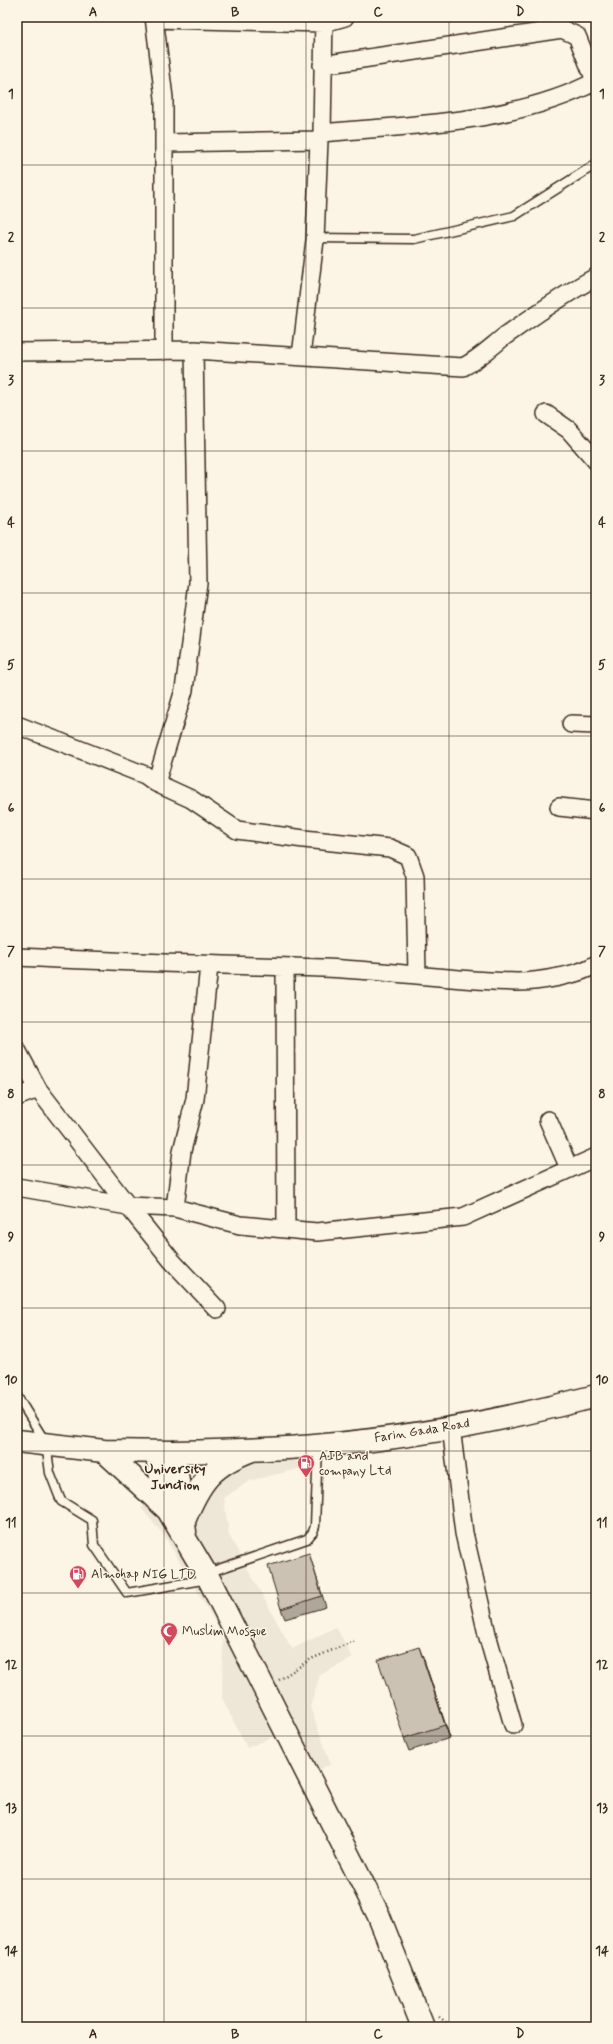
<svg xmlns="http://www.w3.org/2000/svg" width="613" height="2044" viewBox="0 0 613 2044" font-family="Mynerve,sans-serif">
  <rect width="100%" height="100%" fill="#fcf5e5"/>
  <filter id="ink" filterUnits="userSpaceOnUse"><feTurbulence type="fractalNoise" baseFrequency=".025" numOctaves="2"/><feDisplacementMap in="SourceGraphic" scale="8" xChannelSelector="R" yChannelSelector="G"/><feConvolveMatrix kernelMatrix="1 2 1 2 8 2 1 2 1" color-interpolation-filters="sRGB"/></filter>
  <g filter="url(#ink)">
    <path fill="#eee6d6" d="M304,1453L306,1467L249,1481L224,1498L229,1535L292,1649L336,1627L353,1658L320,1675L310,1707L331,1764L300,1779L279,1734L247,1748L222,1698L223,1635L165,1537L141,1508L245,1458Z"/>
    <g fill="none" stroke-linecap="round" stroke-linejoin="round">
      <g stroke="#3b2a1e" stroke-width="11">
        <path id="service" d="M314,238L414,239L514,216L596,164
          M17,1396L46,1443L50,1473L61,1501L92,1520L94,1545L127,1593L208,1579
          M207,1573L307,1539L313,1532L315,1526L318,1446"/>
      </g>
      <g stroke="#3b2a1e" stroke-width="20">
        <path id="minor" d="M154,17L164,98V351
          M154,19L324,23L345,17
          M322,65L562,29L577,36L596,83
          M322,133C409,125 518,123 596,81
          M166,143L319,140
          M17,352L194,350L463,367C479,359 491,347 505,336C535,315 564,294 596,277
          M301,356L315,240L319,140L322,133L324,17
          M546,414L569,430L596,461
          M571,724L596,725
          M17,725L145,775L156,783L191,799L237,830L304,839L390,848L408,856L415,876L417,975
          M156,783L184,690L198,583L194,350
          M559,807L596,811
          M17,957C119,962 220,965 322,968C387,970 452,981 517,982C537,982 581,975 596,964
          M285,968L286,1229
          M17,1050L38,1089L128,1206L175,1208L240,1225L317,1232L463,1217L596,1157
          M17,1097L38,1089
          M548,1120L569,1168
          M17,1187L128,1206L172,1261L217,1309
          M175,1208L182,1151L195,1099L209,966
          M451,1427L464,1533L487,1634L513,1725"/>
      </g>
      <g stroke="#3b2a1e" stroke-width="25">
        <path id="secondary" d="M174,1452C224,1451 275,1450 325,1445C416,1437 508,1419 596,1396"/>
      </g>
      <g stroke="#3b2a1e" stroke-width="25">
        <path id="trunk" d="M17,1441L104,1451L174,1452L185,1532
          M104,1451L168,1510L209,1579L378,1914L423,2027
          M156,1453L168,1510
          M184,1521C200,1481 212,1465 252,1450"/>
      </g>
      <path stroke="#3b2a1e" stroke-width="2.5" stroke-dasharray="1 3" stroke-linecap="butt" d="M279,1680L311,1659L354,1641
        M439,2017L453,2027"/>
      <use href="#service" stroke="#fcf5e5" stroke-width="8"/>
      <use href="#minor" stroke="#fcf5e5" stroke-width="17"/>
      <use href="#secondary" stroke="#fcf5e5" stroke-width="22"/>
      <use href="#trunk" stroke="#fcf5e5" stroke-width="22"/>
    </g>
    <path fill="#afa79a" stroke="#3b2a1e" d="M309,1553L326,1607L285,1619L281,1609Z
      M424,1660L450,1738L409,1751L404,1738Z"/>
    <path fill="#8f887d" stroke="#3b2a1e" d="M419,1647L424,1660L450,1738L445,1725Z"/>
    <path fill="#ccc2b3" stroke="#3b2a1e" d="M309,1553L322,1596L281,1609L268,1566Z
      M419,1647L445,1725L404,1738L378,1660Z"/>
  </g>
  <path fill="none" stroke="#3b2a1e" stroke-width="1" stroke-opacity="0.55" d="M164,17V2027M306,17V2027M449,17V2027M17,165H596M17,308H596M17,451H596M17,593H596M17,736H596M17,879H596M17,1022H596M17,1165H596M17,1308H596M17,1451H596M17,1593H596M17,1736H596M17,1879H596"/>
  <defs>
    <g id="fuel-pin" transform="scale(0.9)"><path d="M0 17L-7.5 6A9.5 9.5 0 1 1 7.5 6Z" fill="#d1495b" stroke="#fcf5e5"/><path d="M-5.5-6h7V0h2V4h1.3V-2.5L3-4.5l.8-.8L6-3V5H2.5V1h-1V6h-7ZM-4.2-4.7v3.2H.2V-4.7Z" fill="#fff"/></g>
    <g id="mosque-pin" transform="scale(0.9)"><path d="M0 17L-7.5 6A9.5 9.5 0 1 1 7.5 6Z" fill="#d1495b" stroke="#fcf5e5"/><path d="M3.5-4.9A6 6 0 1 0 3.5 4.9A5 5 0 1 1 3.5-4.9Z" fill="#fff"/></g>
  </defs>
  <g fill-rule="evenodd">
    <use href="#fuel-pin" x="306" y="1463"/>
    <use href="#fuel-pin" x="78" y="1574"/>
    <use href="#mosque-pin" x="169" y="1631"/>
  </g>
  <g text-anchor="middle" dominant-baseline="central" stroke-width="3" stroke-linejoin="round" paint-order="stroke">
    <g font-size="13" fill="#3b2a1e" stroke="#fcf5e5">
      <text transform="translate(422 1431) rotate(-9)">Farin Gada Road</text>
    </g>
    <g font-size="13" fill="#3b2a1e" stroke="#fcf5e5" text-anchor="start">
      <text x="319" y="1456">AIB and<tspan x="319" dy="15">company Ltd</tspan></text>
      <text x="91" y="1574">Almohap NIG LTD</text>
      <text x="182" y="1631">Muslim Mosque</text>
    </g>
    <g font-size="14" font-weight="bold" fill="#3b2a1e" stroke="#fcf5e5">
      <text x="175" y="1469">University<tspan x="175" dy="16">Junction</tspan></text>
    </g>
  </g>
  <rect width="613" height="2044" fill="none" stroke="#fcf5e5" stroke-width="44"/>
  <rect x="22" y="22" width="569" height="2000" fill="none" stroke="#3b2a1e" stroke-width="1.5"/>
  <g font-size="13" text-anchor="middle" font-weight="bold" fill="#3b2a1e">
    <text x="93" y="16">A</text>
    <text x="235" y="16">B</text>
    <text x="378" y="16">C</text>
    <text x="520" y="16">D</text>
    <text x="11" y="98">1</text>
    <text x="602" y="98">1</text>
    <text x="11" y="241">2</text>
    <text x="602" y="241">2</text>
    <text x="11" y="384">3</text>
    <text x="602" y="384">3</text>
    <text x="11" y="527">4</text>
    <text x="602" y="527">4</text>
    <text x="11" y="669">5</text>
    <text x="602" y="669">5</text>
    <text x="11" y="812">6</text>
    <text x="602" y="812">6</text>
    <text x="11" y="955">7</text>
    <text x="602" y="955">7</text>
    <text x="11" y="1098">8</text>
    <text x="602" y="1098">8</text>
    <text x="11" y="1241">9</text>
    <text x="602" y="1241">9</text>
    <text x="11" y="1384">10</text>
    <text x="602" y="1384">10</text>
    <text x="11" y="1527">11</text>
    <text x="602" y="1527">11</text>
    <text x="11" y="1669">12</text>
    <text x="602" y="1669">12</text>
    <text x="11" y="1812">13</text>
    <text x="602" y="1812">13</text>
    <text x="11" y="1955">14</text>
    <text x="602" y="1955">14</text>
    <text x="93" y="2038">A</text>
    <text x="235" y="2038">B</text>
    <text x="378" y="2038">C</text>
    <text x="520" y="2038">D</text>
  </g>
</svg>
